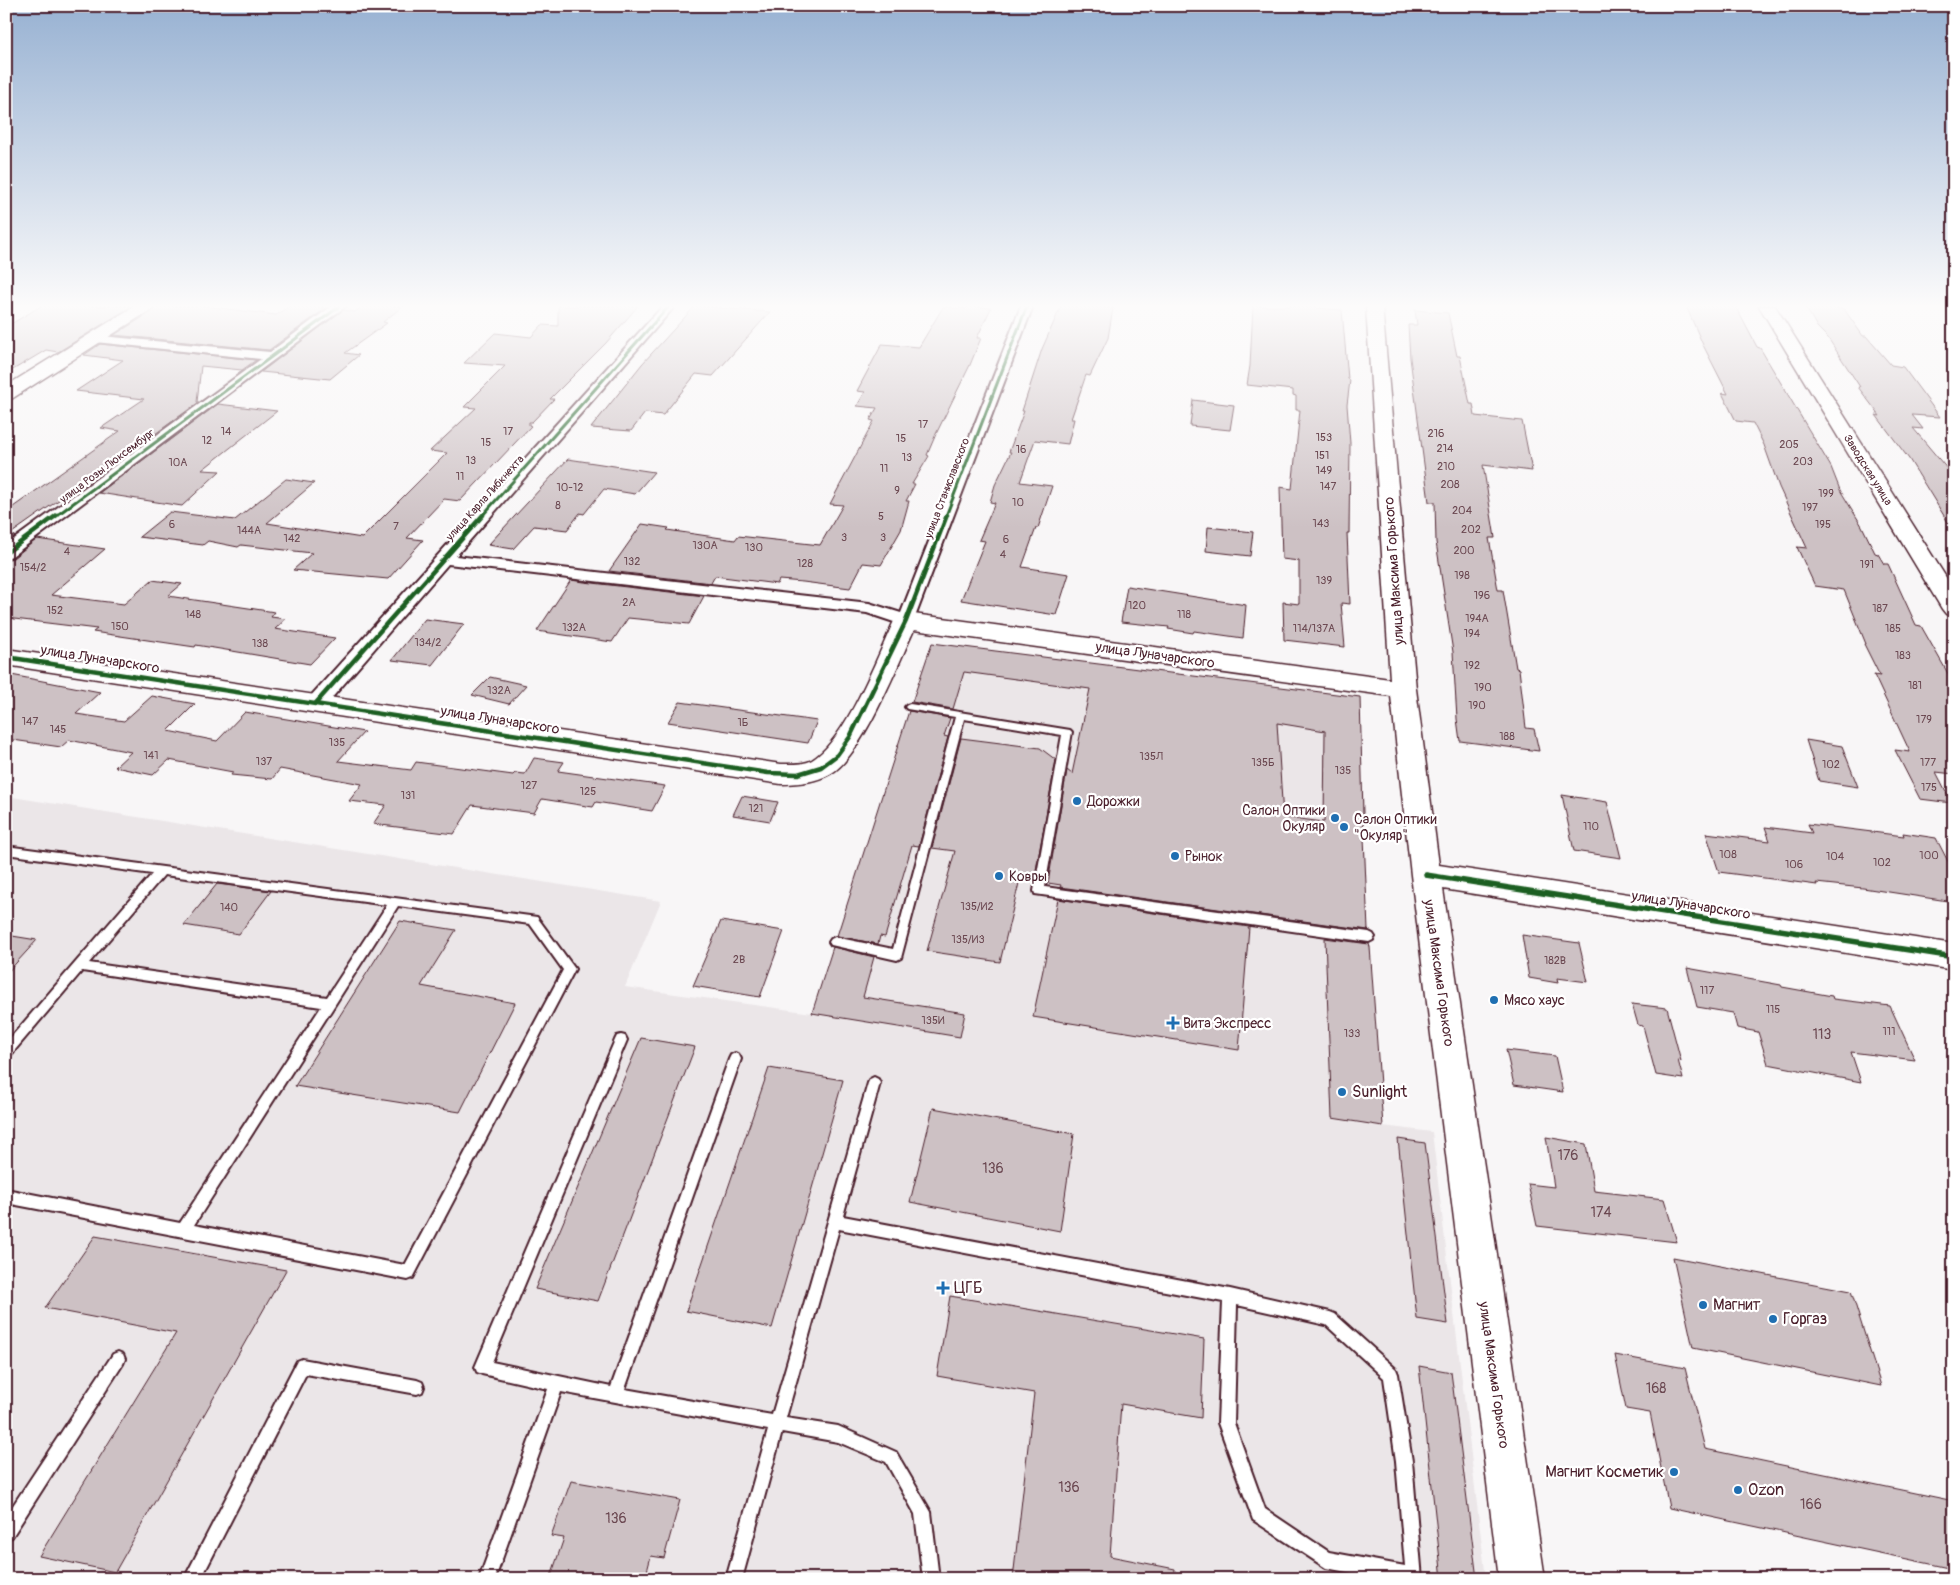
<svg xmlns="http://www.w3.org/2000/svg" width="1960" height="1585" viewBox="0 0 1960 1585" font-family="Pangolin,sans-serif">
  <rect width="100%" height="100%" fill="#f8f6f7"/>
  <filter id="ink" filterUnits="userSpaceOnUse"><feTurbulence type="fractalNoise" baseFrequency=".02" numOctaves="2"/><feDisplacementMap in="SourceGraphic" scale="10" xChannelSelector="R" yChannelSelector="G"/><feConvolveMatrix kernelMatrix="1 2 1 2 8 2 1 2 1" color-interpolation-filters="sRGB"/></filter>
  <g filter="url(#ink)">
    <path fill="#ebe6e8" d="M932,643L1360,697L1368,926L1383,1126L1432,1132L1486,1579H6V796L661,901L625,987L812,1013Z"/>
    <path fill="#cdc1c4" stroke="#4a1f2b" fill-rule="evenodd" d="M41,306H132L58,352L46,350L6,374V327Z
      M156,306H204L276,315L290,306L326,308L269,350L114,335L153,311Z
      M363,306H403L383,322L387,323L345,353L359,355L330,379L261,372L343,310L355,312Z
      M558,306H638L606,343L550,399H554L532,422H529V425L531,426L460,501L444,499L407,538L423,540L388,579L293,570L312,553L241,545L238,547L208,541L203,545L139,537L170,512L235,520L286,479L314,483L267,523L362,538L447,453L430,451L476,408L464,407L505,366L464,363L495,333L531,337L542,325L558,326Z
      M695,306L770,312L713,376L696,374L663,415L645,413L631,431L591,428L642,364Z
      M967,306L991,308L977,338H981L970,365L936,434L927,455L929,456L912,484H915L906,501H909L901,530L881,565L863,563L850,588L803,582L779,580L777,584L715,576L711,583L609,571L642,524L669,528L667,530L735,540L738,536L820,545L843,505L830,504L874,421L870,420L877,408L857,406L865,392L857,391L882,344L919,347L943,307L966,309Z
      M1061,306L1113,308L1108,338L1090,376L1086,375L1071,419H1074L1068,444L1035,440L1020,482L1052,486L1038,528H1036L1022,567L1069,574L1056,615L961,600L985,541L979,540L995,503L990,502L995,485L1011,452H1009L1024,411H1022L1042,349Z
      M1253,306H1291L1342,310L1348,379L1350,380L1347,405L1350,443L1349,533H1347L1350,604L1341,603L1345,647L1284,640L1283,602L1299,604V561L1282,559L1280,487L1292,489L1300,410H1296V396L1293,395V390L1247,385L1250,366Z
      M1686,306H1734L1738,311L1757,347L1760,348L1831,467L1840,490L1862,526L1875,553L1878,554L1884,564H1888L1916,625L1921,626L1954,684V774L1936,772L1952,803L1920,799L1895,750L1910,752L1874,675L1880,676L1864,644H1866L1844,590L1815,586L1797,547L1807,548L1779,487L1764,445L1753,423L1736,421L1722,393L1728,394L1703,345Z
      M1805,306L1844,309L1863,336H1866L1891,365L1903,367L1940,417L1912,415L1923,429L1913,428L1954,477V532L1909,459L1876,415L1880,416L1858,387H1860L1828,338L1817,327Z
      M1415,310L1448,313L1457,356H1460L1470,404H1473L1475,416L1522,421L1532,471L1483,465L1495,538H1489L1498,590H1503L1516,668L1519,669L1526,728L1534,729L1539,751L1460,741L1457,719L1453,652L1436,542L1435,502H1429L1410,358L1408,325H1417Z
      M100,344L256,360L242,370L201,366L197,402H199L78,490H73L9,535L15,536L6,542V512L120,431L101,428L144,399L76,391L123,360L84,355Z
      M1193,400L1234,405L1230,430L1190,426Z
      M218,404L277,411L202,470L220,471L182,506L99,493Z
      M568,459L654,472L635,494L604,489L584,514L580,513L567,530L534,526L513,549L488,545Z
      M1208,527L1253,532L1250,556L1206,551Z
      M37,539L105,549L51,595L124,604L152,580L182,584L168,596L275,612L271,617L286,619L275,629L335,638L310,664L196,645L195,647L93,632L97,629L6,618V560L13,558Z
      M571,580L584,582L704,596L689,624L628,618L612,642L537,631Z
      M1127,586L1246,605L1243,638L1194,631L1193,633L1168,629L1169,627L1121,622Z
      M425,619L464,624L432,665L392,660Z
      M932,643L1360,697L1363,815L1368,930L1060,887L1061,885L1048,883L1067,770L1072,774L1090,689L964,672L953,709L912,702ZM1277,723L1325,731L1324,822L1283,817Z
      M6,674L100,692L76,714L124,721L152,696L195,704L168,731L217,741L245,712L364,732L338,761L411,770L416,762L513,775L515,773L525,774L534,758L564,762L558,771L665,786L652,811L596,802L593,807L542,799L534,813L472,805L454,834L373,824L386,805L349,801L362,784L280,769L272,779L231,775L233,772L169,760L153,775L115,767L131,752L69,740L61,747L6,739Z
      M490,677L526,685L509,704L472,695Z
      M680,702L817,721L808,743L668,722Z
      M909,711L950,718L944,736L948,737L919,846L912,845L885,937L880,936L878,944L837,936Z
      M961,738L1040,748L1056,760L1034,881L1020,879L1000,962L927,951L955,851L932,848Z
      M1806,740L1842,746L1858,787L1819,781Z
      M1562,795L1607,802L1621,858L1574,851Z
      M742,796L778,802L770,821L733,815Z
      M1808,824L1904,836L1903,833L1936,838L1954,873V902L1863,888L1816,883L1817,885L1719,872L1706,833L1770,841L1765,827L1812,833Z
      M217,884L271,891L239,934L184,925Z
      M1058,899L1249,927L1239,1050L1033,1017Z
      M400,921L456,930L421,986L515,1003L460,1112L295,1086Z
      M721,921L784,931L760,997L693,986Z
      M6,935L37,940L6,974Z
      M1522,935L1579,943L1588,982L1557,978L1558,983L1529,978Z
      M1325,938L1369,944L1370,947L1383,1126L1332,1118Z
      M833,947L874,957L863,997L965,1013L960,1037L812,1013Z
      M1687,968L1781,985L1782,987L1832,996L1833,999L1890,1006L1915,1060L1851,1052L1861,1082L1768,1064L1758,1032L1737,1028L1733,1013L1697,1007Z
      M1632,1004L1667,1008L1681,1061L1678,1060L1683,1079L1656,1075L1643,1026L1638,1025Z
      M641,1038L695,1047L598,1301L535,1289Z
      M1506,1050L1555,1056L1563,1092L1514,1085Z
      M769,1068L843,1080L772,1328L686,1311Z
      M933,1108L1074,1134L1060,1231L910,1202Z
      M1546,1137L1586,1144L1594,1191L1664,1199L1677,1242L1537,1226L1528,1184L1554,1187Z
      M1398,1139L1425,1143L1448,1324L1417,1319Z
      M95,1236L286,1270L115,1572L39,1556L176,1333L45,1308Z
      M1673,1257L1851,1291L1881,1386L1693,1348Z
      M950,1296L1204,1339L1201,1418L1121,1404L1110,1556L1175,1569L1174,1579H1013L1034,1393L937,1376Z
      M1615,1355L1685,1368L1705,1449L1954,1501V1569L1669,1508L1650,1413L1626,1409Z
      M1419,1366L1451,1372L1477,1579H1442Z
      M571,1481L680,1500L664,1558L651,1556L645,1579H550L564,1538L551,1536Z"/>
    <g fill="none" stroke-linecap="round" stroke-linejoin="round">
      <g stroke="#4a1f2b" stroke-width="4">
        <path id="lane" d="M910,704L1070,730L1072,732L1045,887L1369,932L1373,934L1375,937L1373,940L1369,942L1035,894L1034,891L1062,735L964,719L901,958L897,960L831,945L829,942L831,939L835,937L893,949L955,717L907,709L905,707L907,705Z
          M6,846L537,917L575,969L413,1278L408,1280L6,1203V1189L180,1223L321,1007L82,971L10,1056L6,1057V1043L152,874L6,854ZM164,875L387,905L327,997L89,963ZM398,906L530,924L563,970L405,1265L194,1225Z
          M621,1035L625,1036L627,1040L492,1362L611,1387L729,1059L731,1055L735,1053L739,1055L741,1059L625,1389L772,1415L868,1083L870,1079L874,1077L878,1079L880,1083L843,1216L1230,1289L1330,1312L1335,1314L1396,1369L1398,1374L1412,1461L1422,1579H1383L1326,1568L1253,1520L1218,1423L1223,1302L839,1229L786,1418L838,1426L896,1452L931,1512L939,1579H923L915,1514L886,1462L838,1442L782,1432L742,1579H726L768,1430L561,1392L495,1579H479L548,1389L482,1374L477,1372L475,1367L615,1040L617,1036ZM1237,1305L1326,1325L1384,1378L1396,1461L1405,1566L1329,1552L1265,1509L1234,1423Z
          M118,1352L123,1354L125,1359L123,1364L12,1537L6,1539V1516L113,1354Z
          M302,1359L417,1380L422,1382L424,1387L422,1392L417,1394L306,1374L201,1579H184L297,1361Z"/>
      </g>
      <g stroke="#4a1f2b" stroke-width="4">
        <path id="street" d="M332,306H346L12,556L6,558V545L261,359L95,342L89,338L91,335L270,352Z
          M663,306H675L456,556L869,603L901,613L1021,306H1033L912,625L906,626L867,613L448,564L323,708L316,709L309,708L307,703L309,698Z"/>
      </g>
      <g stroke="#4a1f2b" stroke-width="3">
        <path id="secondary" d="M135,306H154L152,309L13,398L6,399V386Z
          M1366,306H1382L1416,689L1439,865L1954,944V970L1443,889L1545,1579H1499L1411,875L1391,696L914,630C898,664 862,757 830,774C816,782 797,784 781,784L6,665V649L781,764C791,764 803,765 812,760C846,740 877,657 894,621L898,616L906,613L1390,679Z
          M1759,306H1775L1954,590V616L1946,614L1942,609Z"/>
      </g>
      <use href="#lane" fill="#fff" fill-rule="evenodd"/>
      <use href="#street" fill="#fff" fill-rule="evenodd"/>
      <use href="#secondary" fill="#fff" fill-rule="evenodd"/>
      <g stroke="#fff" stroke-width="5">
        <path id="cycleway-far2" d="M56,516L340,306
          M482,516L669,306
          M946,516L1027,306"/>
      </g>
      <g stroke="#fff" stroke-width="7">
        <path id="cycleway-far1" d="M6,553L57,515
          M6,657L768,773L798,774L821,767L837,755L850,737L906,621L947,515
          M316,703L483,515"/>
      </g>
      <g stroke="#fff" stroke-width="9">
        <path id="cycleway" d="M1426,875L1954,957"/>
      </g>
      <use href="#cycleway-far2" stroke="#1b5e20" stroke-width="3"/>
      <use href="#cycleway-far1" stroke="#1b5e20" stroke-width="4.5"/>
      <use href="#cycleway" stroke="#1b5e20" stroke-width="5.5"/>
    </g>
  </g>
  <linearGradient id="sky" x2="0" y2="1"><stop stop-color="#97b1d2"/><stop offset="0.58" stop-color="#fcfbfb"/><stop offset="1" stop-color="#fcfbfb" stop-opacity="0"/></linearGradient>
  <rect width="1960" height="528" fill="url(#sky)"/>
  <g fill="#1f6fb2" stroke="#fff" stroke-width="2">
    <circle cx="1077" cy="801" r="5"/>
    <circle cx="1335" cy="818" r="5"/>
    <circle cx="1344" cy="827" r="5"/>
    <circle cx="1175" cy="856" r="5"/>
    <circle cx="999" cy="876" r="5"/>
    <circle cx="1494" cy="1000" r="5"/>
    <path d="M1170.5 1015.5h5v5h5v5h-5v5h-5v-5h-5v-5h5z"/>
    <circle cx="1342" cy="1092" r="5"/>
    <path d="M940.5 1280.5h5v5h5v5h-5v5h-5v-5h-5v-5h5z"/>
    <circle cx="1703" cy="1305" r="5"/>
    <circle cx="1773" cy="1319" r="5"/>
    <circle cx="1674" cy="1472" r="5"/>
    <circle cx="1738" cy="1490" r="5"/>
  </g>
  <g text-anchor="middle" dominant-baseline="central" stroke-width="4.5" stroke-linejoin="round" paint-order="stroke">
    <g font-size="11" fill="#6b4851">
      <text x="923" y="424">17</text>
      <text x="226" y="431">14</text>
      <text x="508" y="431">17</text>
      <text x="1436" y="433">216</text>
      <text x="1324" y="437">153</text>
      <text x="901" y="438">15</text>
      <text x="207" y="440">12</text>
      <text x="486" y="442">15</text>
      <text x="1789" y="444">205</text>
      <text x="1445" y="448">214</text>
      <text x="1021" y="449">16</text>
      <text x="1322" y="455">151</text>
      <text x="907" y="457">13</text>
      <text x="471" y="460">13</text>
      <text x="1803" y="461">203</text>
      <text x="178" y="462">10А</text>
      <text x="1446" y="466">210</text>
      <text x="884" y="468">11</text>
      <text x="1324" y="470">149</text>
      <text x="460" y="476">11</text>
      <text x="1450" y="484">208</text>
      <text x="1328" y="486">147</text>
      <text x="570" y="487">10-12</text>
      <text x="897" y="490">9</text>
      <text x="1826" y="493">199</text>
      <text x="1018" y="502">10</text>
      <text x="558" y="505">8</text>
      <text x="1810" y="507">197</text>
      <text x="1462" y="510">204</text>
      <text x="881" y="516">5</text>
      <text x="1321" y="523">143</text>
      <text x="172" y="524">6</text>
      <text x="1823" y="524">195</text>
      <text x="396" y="526">7</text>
      <text x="1471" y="529">202</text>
      <text x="249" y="530">144А</text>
      <text x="844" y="537">3</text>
      <text x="883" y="537">3</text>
      <text x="292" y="538">142</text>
      <text x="1006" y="539">6</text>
      <text x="705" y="545">130А</text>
      <text x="754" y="547">130</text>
      <text x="1464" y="550">200</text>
      <text x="67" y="551">4</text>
      <text x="1003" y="554">4</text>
      <text x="632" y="561">132</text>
      <text x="805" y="563">128</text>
      <text x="1867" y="564">191</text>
      <text x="33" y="567">154/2</text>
      <text x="1462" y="575">198</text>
      <text x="1324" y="580">139</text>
      <text x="1482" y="595">196</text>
      <text x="629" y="602">2А</text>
      <text x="1137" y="605">120</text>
      <text x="1880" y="608">187</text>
      <text x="55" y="610">152</text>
      <text x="193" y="614">148</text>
      <text x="1184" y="614">118</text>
      <text x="1477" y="618">194А</text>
      <text x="120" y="626">150</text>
      <text x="574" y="627">132А</text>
      <text x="1314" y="628">114/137А</text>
      <text x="1893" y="628">185</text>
      <text x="1472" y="633">194</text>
      <text x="428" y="642">134/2</text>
      <text x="260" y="643">138</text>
      <text x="1903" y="655">183</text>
      <text x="1472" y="665">192</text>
      <text x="1915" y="685">181</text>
      <text x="1483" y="687">190</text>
      <text x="499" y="690">132А</text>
      <text x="1477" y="705">190</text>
      <text x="1924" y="719">179</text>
      <text x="30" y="721">147</text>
      <text x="743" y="722">1Б</text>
      <text x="58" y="729">145</text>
      <text x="1507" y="736">188</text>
      <text x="337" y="742">135</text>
      <text x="151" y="755">141</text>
      <text x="1151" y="756">135Л</text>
      <text x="264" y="761">137</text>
      <text x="1263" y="762">135Б</text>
      <text x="1928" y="762">177</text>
      <text x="1831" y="764">102</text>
      <text x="1343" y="770">135</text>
      <text x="529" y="785">127</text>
      <text x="1929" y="787">175</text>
      <text x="588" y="791">125</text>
      <text x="408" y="795">131</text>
      <text x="756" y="808">121</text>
      <text x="1591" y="826">110</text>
      <text x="1728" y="854">108</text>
      <text x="1929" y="855">100</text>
      <text x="1835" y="856">104</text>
      <text x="1882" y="862">102</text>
      <text x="1794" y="864">106</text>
      <text x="977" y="906">135/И2</text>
      <text x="229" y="907">140</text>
      <text x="968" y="939">135/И3</text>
      <text x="739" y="959">2В</text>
      <text x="1555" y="960">182В</text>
      <text x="1707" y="990">117</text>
      <text x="1773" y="1009">115</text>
      <text x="933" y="1020">135И</text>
      <text x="1889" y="1031">111</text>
      <text x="1352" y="1033">133</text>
    </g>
    <g font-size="11" fill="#4a1f2b" stroke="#fff">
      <text transform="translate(107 466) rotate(-37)">улица Розы Люксембург</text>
      <text transform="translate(1868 470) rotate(58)">Заводская улица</text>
      <text transform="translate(947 488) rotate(-69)">улица Станиславского</text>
      <text transform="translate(485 498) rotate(-48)">улица Карла Либкнехта</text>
    </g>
    <g font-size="14" fill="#4a1f2b" stroke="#fff">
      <text transform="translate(1394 571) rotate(-94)">улица Максима Горького</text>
      <text transform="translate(1155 655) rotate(8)">улица Луначарского</text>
      <text transform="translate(100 659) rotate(9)">улица Луначарского</text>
      <text transform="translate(500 720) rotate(9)">улица Луначарского</text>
      <text transform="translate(1691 905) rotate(9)">улица Луначарского</text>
      <text transform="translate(1439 973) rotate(82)">улица Максима Горького</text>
      <text transform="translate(1494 1375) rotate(82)">улица Максима Горького</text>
    </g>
    <g font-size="14" fill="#4a1f2b" stroke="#fff" text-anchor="start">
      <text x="1087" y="801">Дорожки</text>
      <text x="1325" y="810" text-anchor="end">Салон Оптики<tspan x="1325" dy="16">Окуляр</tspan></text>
      <text x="1354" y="819">Салон Оптики<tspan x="1354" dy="16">"Окуляр"</tspan></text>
      <text x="1185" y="856">Рынок</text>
      <text x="1009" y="876">Ковры</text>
      <text x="1504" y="1000">Мясо хаус</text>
      <text x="1183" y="1023">Вита Экспресс</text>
    </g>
    <g font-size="14" fill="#6b4851">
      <text x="1822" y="1034">113</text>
      <text x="1568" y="1155">176</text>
      <text x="993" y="1168">136</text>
      <text x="1601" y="1212">174</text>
      <text x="1656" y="1388">168</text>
      <text x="1069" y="1487">136</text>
      <text x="1811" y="1504">166</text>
      <text x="616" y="1518">136</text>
    </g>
    <g font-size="16" fill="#4a1f2b" stroke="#fff" text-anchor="start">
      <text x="1352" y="1092">Sunlight</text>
      <text x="954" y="1288">ЦГБ</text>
      <text x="1713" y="1305">Магнит</text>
      <text x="1783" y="1319">Горгаз</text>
      <text x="1664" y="1472" text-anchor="end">Магнит Косметик</text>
      <text x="1748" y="1490">Ozon</text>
    </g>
  </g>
  <rect width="1960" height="1585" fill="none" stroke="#fff" stroke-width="25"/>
  <rect x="12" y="12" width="1935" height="1560" fill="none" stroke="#4a1f2b" stroke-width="2" filter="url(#ink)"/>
</svg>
